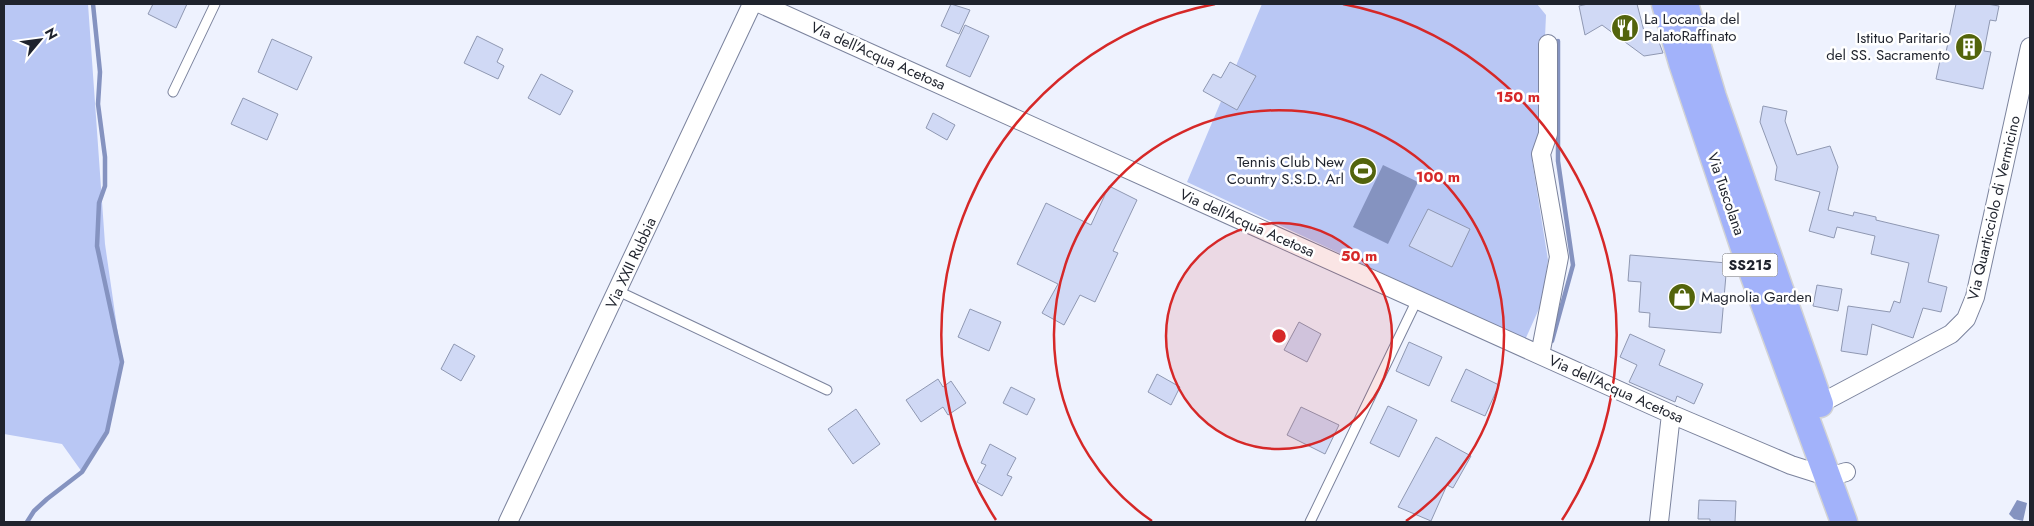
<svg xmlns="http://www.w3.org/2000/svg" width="2034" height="526" viewBox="0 0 2034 526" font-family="Jost,sans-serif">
  <rect width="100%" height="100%" fill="#eef2fe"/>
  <path fill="#b9c7f4" d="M4,4H88L105,244L122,362L107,432L82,472L62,444L4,434Z
    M1262,4H1537L1546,15L1541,127L1532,160L1548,260L1542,302L1525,340L1187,182Z"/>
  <path fill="#8593c0" d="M1383,165L1418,182L1388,244L1353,227Z
    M2017,500L2027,503L2023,521L2014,519L2009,514Z"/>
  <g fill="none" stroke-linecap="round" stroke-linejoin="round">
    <path stroke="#8593c0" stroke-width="4.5" d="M1552,341L1573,265L1558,161V41
      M27,522L34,511L47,499L82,472L107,432L122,362L97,246L99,203L105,186V157L98,104L100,72L93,4"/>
  </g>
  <path fill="#d0d9f5" stroke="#8f98b2" d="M153,4H187L176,28L148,14Z
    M951,4L970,10L959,34L941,26Z
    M1588,4H1637L1644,31L1656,34L1663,53L1644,56L1602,25L1585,35L1579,6Z
    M1956,4H1987L1999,6L1996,21L1990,20L1984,51L1991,52L1983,89L1936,79L1941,56L1945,57Z
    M965,25L989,36L970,77L946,66Z
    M477,36L503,49L497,62L504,66L498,79L464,63Z
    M272,39L312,57L297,90L258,72Z
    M1230,62L1256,76L1237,110L1203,91L1213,74L1221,78Z
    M541,74L573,91L560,115L528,98Z
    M243,98L278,114L267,140L231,124Z
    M1763,106L1787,111L1785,121L1797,155L1830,146L1838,167L1828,210L1853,216L1854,212L1876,217V220L1939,235L1928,282L1947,287L1941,312L1923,308L1913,338L1872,324L1867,355L1841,351L1848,306L1890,312L1894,301L1900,303L1909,263L1871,254L1875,236L1837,227L1834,238L1809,231L1820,192L1775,180L1777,167L1760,122Z
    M933,113L955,125L947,140L926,128Z
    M1109,186L1137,200L1113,251L1118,253L1095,302L1080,295L1064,325L1042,313L1058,284L1017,264L1046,203L1091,225Z
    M1428,209L1470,229L1452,267L1409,246Z
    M1630,255L1727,263L1721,333L1649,327L1650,313L1639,312L1641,282L1628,281Z
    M1817,285L1842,289L1838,311L1813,306Z
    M970,309L1001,322L989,351L958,337Z
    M1299,322L1321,334L1307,362L1284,350Z
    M1630,334L1665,350L1659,365L1703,384L1694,404L1677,396L1675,402L1629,382L1637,365L1620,357Z
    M1409,342L1442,357L1429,386L1396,371Z
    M454,344L475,356L461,381L441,369Z
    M1466,369L1499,385L1485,416L1451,401Z
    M1157,374L1180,387L1171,405L1148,392Z
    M938,379L943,387L951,381L966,403L948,415L943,407L921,422L906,400Z
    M1011,387L1035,399L1027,415L1003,403Z
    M1388,406L1417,420L1399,457L1370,443Z
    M1301,407L1339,425L1325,454L1287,435Z
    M856,409L880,444L853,464L828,429Z
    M1436,437L1471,456L1453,488L1447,485L1431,521L1398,507Z
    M990,444L1016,458L1007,475L1012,477L1002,496L977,482L986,465L981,463Z
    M1699,500L1736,501L1735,522H1710V519H1698Z"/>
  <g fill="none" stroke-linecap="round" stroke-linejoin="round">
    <g stroke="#7b839d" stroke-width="11">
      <path id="lane" d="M173,92L215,4
        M618,291L827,390
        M1310,522L1417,300"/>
    </g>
    <g stroke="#7b839d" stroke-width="20">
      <path id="street" d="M761,4L1671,414L1791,465L1829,477L1846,472
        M1540,355L1559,257L1541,154L1548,134V44
        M1810,409L1951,334L1966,319L1975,297L2030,47
        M508,522L752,4
        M1659,522L1671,414"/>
    </g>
    <g stroke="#d2d3d5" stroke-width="29">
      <path id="primary" d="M1665,4L1682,63L1748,260L1844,522
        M1685,4L1713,97L1820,404"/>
    </g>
    <use href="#lane" stroke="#fff" stroke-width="9"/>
    <use href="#street" stroke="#fff" stroke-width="18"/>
    <use href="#primary" stroke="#a2b2fa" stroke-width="26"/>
  </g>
  <circle cx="1279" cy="336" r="113" fill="#d62828" fill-opacity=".12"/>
  <g fill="none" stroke="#d62828" stroke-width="2.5">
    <circle cx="1279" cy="336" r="113"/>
    <path d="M1152 521A225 225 0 1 1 1406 521"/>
    <path d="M996 520A338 338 0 0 1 1215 4M1343 4A338 338 0 0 1 1562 520"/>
  </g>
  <defs>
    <g id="restaurant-disc" transform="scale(1.4375)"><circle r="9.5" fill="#53640c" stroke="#fff"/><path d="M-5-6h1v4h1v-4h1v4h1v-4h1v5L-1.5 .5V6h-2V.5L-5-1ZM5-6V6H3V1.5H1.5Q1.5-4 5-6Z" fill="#fff"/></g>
    <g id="building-disc" transform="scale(1.4375)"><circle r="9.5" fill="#53640c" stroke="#fff"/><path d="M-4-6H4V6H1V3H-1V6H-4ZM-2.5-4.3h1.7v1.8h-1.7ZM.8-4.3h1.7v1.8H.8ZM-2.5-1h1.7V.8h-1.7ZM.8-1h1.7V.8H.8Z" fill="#fff"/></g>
    <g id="stadium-disc" transform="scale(1.4375)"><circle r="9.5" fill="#53640c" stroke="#fff"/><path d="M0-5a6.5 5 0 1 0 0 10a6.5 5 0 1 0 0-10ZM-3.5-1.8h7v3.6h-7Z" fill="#fff"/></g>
    <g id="shop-disc" transform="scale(1.4375)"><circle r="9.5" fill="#53640c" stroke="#fff"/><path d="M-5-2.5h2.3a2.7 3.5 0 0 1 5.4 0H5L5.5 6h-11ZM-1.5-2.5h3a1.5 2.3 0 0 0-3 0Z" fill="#fff"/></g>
  </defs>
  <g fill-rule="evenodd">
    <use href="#restaurant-disc" x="1625" y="28"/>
    <use href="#building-disc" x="1969" y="47"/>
    <use href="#stadium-disc" x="1363" y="171"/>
    <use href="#shop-disc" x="1682" y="297"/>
  </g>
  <g text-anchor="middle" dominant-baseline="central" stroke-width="5" stroke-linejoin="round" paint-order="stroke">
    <rect fill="#fff" stroke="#62656c" stroke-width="1" x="1722.5" y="253.5" width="55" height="23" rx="4"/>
    <g font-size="14" font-weight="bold" fill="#1f232d">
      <text x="1750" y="265">SS215</text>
    </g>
    <g font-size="15" fill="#1f232d" stroke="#fff" text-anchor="start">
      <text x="1644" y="19">La Locanda del<tspan x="1644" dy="17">PalatoRaffinato</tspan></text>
      <text x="1950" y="38" text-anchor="end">Istituo Paritario<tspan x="1950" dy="17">del SS. Sacramento</tspan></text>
      <text x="1344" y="162" text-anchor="end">Tennis Club New<tspan x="1344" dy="17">Country S.S.D. Arl</tspan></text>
      <text x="1701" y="297">Magnolia Garden</text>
    </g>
    <g font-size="15" fill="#1f232d" stroke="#fff">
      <text transform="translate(878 56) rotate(24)">Via dell'Acqua Acetosa</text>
      <text transform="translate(1726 194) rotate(71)">Via Tuscolana</text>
      <text transform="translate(1994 208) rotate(-77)">Via Quarticciolo di Vermicino</text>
      <text transform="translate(1247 223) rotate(24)">Via dell'Acqua Acetosa</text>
      <text transform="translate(631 263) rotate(-65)">Via XXII Rubbia</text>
      <text transform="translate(1616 389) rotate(24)">Via dell'Acqua Acetosa</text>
    </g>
  </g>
  <circle cx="1279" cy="336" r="8" fill="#d62828" stroke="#fff" stroke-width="2.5"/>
  <g font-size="15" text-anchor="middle" font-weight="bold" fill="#d62828" stroke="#fff" stroke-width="5" stroke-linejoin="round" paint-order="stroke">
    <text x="1518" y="102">150 m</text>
    <text x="1438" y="182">100 m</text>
    <text x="1359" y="261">50 m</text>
  </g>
  <rect width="2034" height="526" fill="none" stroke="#1f232d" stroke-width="10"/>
  <g transform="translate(40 40) rotate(61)" stroke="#ffffff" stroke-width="4" paint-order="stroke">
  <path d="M0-4L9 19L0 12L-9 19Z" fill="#1f232d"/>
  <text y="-8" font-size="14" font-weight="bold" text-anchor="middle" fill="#1f232d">N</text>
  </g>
</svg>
